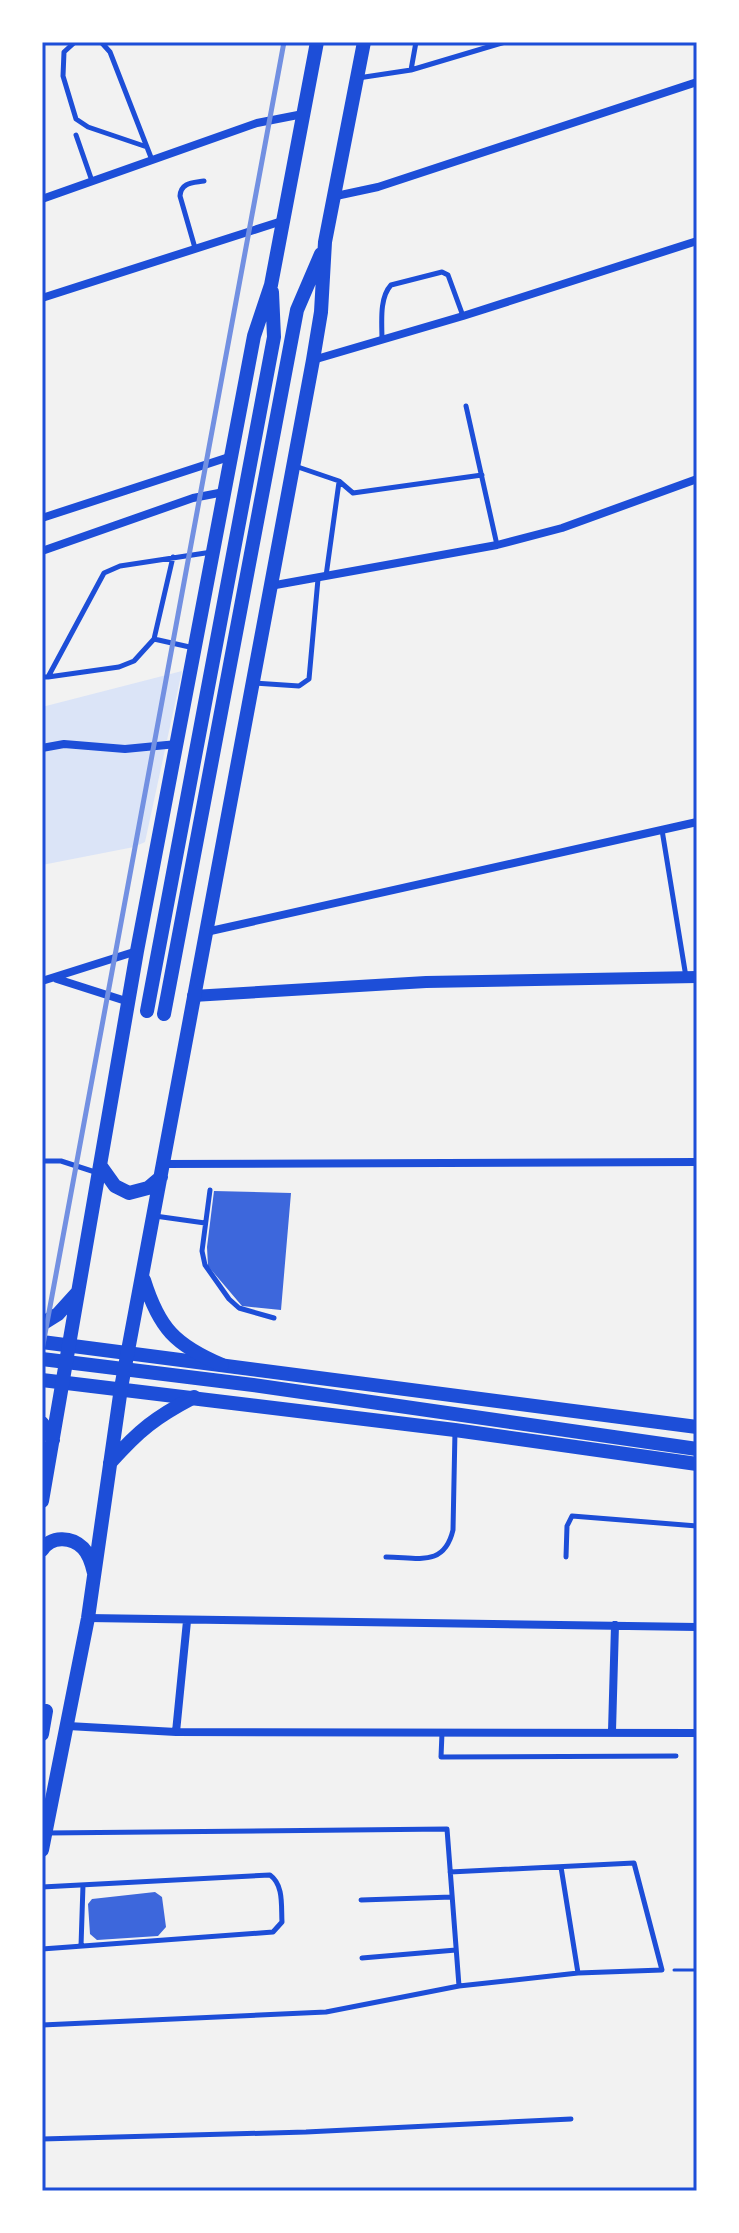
<svg xmlns="http://www.w3.org/2000/svg" width="739" height="2233" viewBox="0 0 739 2233" font-family="'Zilla Slab',serif">
  <rect width="100%" height="100%" fill="#f2f2f2"/>
  <path fill="#dbe4f7" d="M182,671L145,842L134,847L42,865V707Z"/>
  <path fill="#3d67dc" d="M214,1191L291,1193L281,1310L242,1306L208,1266L207,1247Z
    M155,1892L162,1897L166,1927L158,1936L97,1940L90,1934L88,1904L92,1899Z"/>
  <g fill="none" stroke-linecap="round" stroke-linejoin="round">
    <path stroke="#1d4ed8" stroke-width="3" d="M674,1970H697"/>
    <path stroke="#1d4ed8" stroke-width="5" d="M75,42L64,52L63,76L76,119L88,127L147,147
      M101,42L110,52L152,160
      M416,42L411,70L505,42
      M358,78L411,70
      M76,135L92,181
      M195,248L180,196C181,182 193,183 204,181
      M382,340C382,323 379,298 391,285L442,272L448,275L463,316
      M466,406L497,545
      M295,466L339,481L353,493L482,475
      M326,576L339,482
      M154,639L173,557
      M42,677H48L104,573L120,566L212,552
      M48,677L119,667L134,661L154,639L194,648
      M253,683L299,686L309,679L318,579
      M662,830L686,977
      M42,1161H61L98,1173
      M210,1190L202,1251L205,1265L229,1299L239,1308L274,1318
      M155,1216L205,1223
      M386,1557C417,1557 444,1568 453,1530L455,1431
      M566,1557L567,1526L572,1516L697,1526
      M442,1733L441,1757L676,1756
      M46,1833L447,1829L459,1986
      M561,1867L578,1973
      M42,1887L270,1875C284,1885 281,1906 282,1922L273,1932L42,1949
      M361,1900L452,1897
      M81,1946L83,1885
      M362,1958L456,1950
      M42,2025L326,2012L459,1986L578,1973L662,1970L634,1863L450,1872
      M42,2139L306,2132L571,2119"/>
    <path stroke="#1d4ed8" stroke-width="8" d="M336,196L378,187L697,82
      M42,199L257,123L303,114
      M42,298L282,221
      M313,360L463,316L697,241
      M42,518L232,456
      M42,551L193,498L224,492
      M270,586L497,545L562,528L697,479
      M42,748L64,744L125,749L177,744
      M206,932L697,822
      M57,979L129,1002
      M42,981L137,951
      M163,1164L697,1162
      M88,1618L697,1627
      M68,1726L176,1732L697,1733
      M612,1731L615,1625
      M176,1732L187,1621"/>
    <path stroke="#1d4ed8" stroke-width="12" d="M193,996L426,982L697,977"/>
    <path stroke="#1d4ed8" stroke-width="14" d="M42,1342L697,1427
      M42,1359L253,1385L697,1449
      M42,1380L455,1430L697,1464"/>
    <path stroke="#1d4ed8" stroke-width="14" d="M147,1011L274,337L272,292
      M164,1014L297,310L321,254
      M100,1165L115,1186L129,1193L148,1188L161,1177
      M144,1280C159,1328 175,1345 222,1365
      M42,1324L58,1314L77,1293
      M42,1423L53,1440
      M110,1463C139,1430 156,1417 194,1397
      M42,1501L137,951L254,336L271,285L317,42
      M42,1550C51,1536 71,1536 83,1548C89,1554 92,1564 94,1573
      M42,1734L46,1711
      M42,1850L88,1618L121,1388L313,360L321,312L325,242L364,42"/>
    <path stroke="#7290e2" stroke-width="5" d="M42,1350L284,42"/>
  </g>
  <rect width="739" height="2233" fill="none" stroke="#ffffff" stroke-width="88"/>
  <rect x="44" y="44" width="651" height="2145" fill="none" stroke="#1d4ed8" stroke-width="3"/>
</svg>
